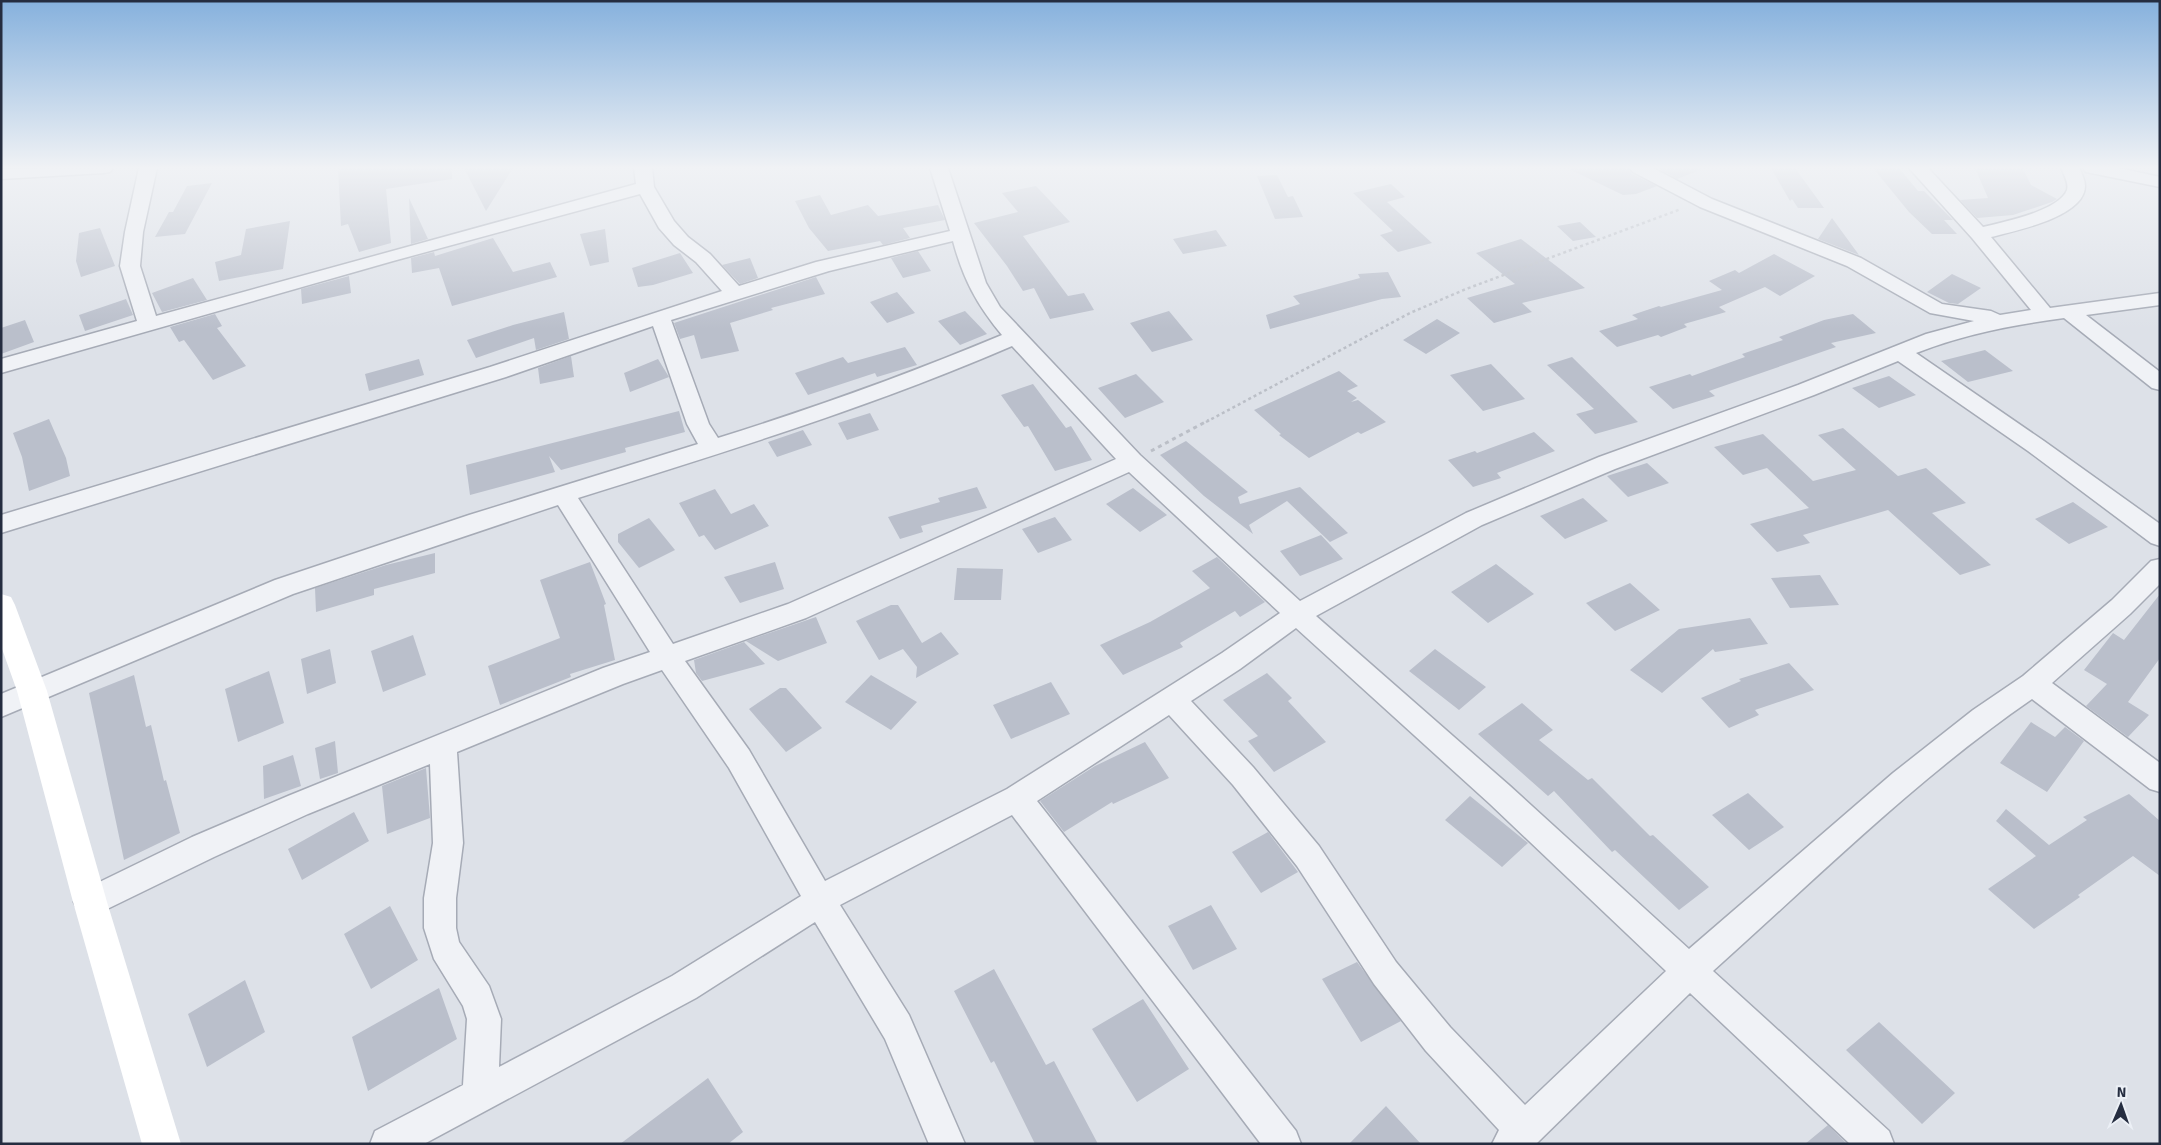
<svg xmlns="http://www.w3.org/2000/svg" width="2161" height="1145" viewBox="0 0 2161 1145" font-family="Signika,sans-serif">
  <rect width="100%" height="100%" fill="#dde1e8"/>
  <path fill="#babfcb" d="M338,168H452V179L386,189L391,243L359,252L348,224L341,226Z
    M464,168H513L486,211Z
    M1567,168H1628L1632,174L1657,186L1636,194L1623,195Z
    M1658,168H1700V170L1677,179Z
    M1771,168H1795L1824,208H1798L1792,199L1790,201Z
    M1873,168H1899L1918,191H1924L1953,220H1944L1957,234H1932L1909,212Z
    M1975,168L2023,169L2031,185L2057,199L2052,202L2013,215L1977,218L1960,200L1988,198Z
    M1277,175L1288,197L1293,196L1303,217L1275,219L1257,176Z
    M212,183L185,234L155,237L169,212H173L187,186Z
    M1391,184L1405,197L1387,202L1432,243L1398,252L1380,235L1393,231L1353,193Z
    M1036,186L1070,222L1023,236L1068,296L1084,293L1094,310L1050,319L1034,288L1023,291L1007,266L974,223L1018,212L1002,193Z
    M820,195L831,215L868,205L878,216L938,205L945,220L903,228L910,238L883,245L880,241L828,251L809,228L795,201Z
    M409,198L428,239L411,244Z
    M1832,218L1859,255L1818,239Z
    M290,221L283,269L219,281L215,262L241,255L246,229Z
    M1580,222L1596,237L1573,241L1557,226Z
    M100,228L115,266L81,277L76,261L79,233Z
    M605,229L609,262L590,266L580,234Z
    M1216,230L1227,246L1183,254L1173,239Z
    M493,238L513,272L550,262L557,277L452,306L439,268L412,273L411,258L434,252L435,256Z
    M1521,239L1585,288L1522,303L1532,312L1494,323L1467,298L1515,284L1476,253Z
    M918,251L931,271L903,278L891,258Z
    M680,253L693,273L653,285L638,287L632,268Z
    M1774,254L1815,276L1780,296L1765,287L1719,307L1726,312L1684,324L1687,327L1661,337L1658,335L1617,347L1599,331L1638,319L1632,315L1659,306L1661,307L1722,290L1709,281L1735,270L1739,273Z
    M750,258L758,278L740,284L722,265Z
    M1388,272L1401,297L1382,299L1270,329L1266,315L1300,304L1293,296L1360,278L1358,274Z
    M1952,274L1981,288L1958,304L1949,303L1927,292Z
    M349,276L351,293L302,304L301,289Z
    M816,277L825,294L771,308L773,310L730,323L739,351L701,359L694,335L680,339L674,323Z
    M193,278L207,300L162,312L152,293Z
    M897,292L915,313L887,323L870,302Z
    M126,299L133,315L85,331L79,315Z
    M965,311L987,334L960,345L938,321Z
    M1169,311L1193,340L1152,352L1130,323Z
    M564,312L569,339L536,350L534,338L476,358L467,340L513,325Z
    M215,314L222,326L217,328L246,366L213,380L184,340L179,342L170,327Z
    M1853,314L1876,333L1831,343L1836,347L1709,391L1715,396L1673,409L1649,387L1690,374L1692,376L1745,357L1742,354L1783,340L1779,337L1824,320Z
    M1437,319L1460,333L1426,354L1403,340Z
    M25,320L34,342L1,354V328Z
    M905,347L917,365L877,377L875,373L808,395L795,373L843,357L848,363Z
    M1985,350L2013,371L1968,382L1941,361Z
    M571,356L574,377L540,384L538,368Z
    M1572,357L1638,422L1595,434L1576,414L1594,409L1547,365Z
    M419,359L424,375L369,391L365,374Z
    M658,359L669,377L630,392L624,373Z
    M1491,364L1525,399L1483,411L1450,375Z
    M1339,371L1358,386L1347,391L1357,398L1351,402L1358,400L1386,422L1361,434L1358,432L1309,458L1279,435L1281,434L1254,410Z
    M1136,374L1164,402L1125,418L1098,388Z
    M1889,376L1916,395L1879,408L1852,388Z
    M1033,384L1066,428L1071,426L1092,460L1055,471L1028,426L1024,427L1001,395Z
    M679,411L685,432L625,448L626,452L561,470L549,456L555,472L470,495L466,465Z
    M870,413L879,430L847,440L838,423Z
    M49,419L66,458L70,476L29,491L22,457L13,433Z
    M1843,428L1898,476L1926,468L1966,503L1932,513L1991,565L1960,575L1888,510L1803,535L1810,543L1777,552L1750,524L1809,508L1767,468L1743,475L1714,447L1763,434L1813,481L1856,470L1818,435Z
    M803,430L812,445L777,457L768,442Z
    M1534,432L1555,451L1497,473L1501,478L1473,487L1448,460L1475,451L1477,453Z
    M1186,441L1248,492L1238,497L1240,504L1300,487L1348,533L1330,542L1287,501L1249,525L1253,534L1204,496L1160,455Z
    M1647,463L1669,483L1628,497L1607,476Z
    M977,487L987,508L921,526L923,532L900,539L888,517L940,502L938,498Z
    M1133,488L1167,515L1140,532L1106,504Z
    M715,489L731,514L754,504L769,526L715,550L704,535L699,537L679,503Z
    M1583,498L1608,521L1565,539L1540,516Z
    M2073,502L2108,527L2069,544L2035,519Z
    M1055,517L1072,540L1038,553L1022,529Z
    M649,518L675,550L639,568L618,542V534Z
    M1321,535L1343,559L1300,576L1280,551Z
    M435,553V573L374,589V595L316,612L315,588L386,565Z
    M1217,557L1265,602L1240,617L1235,611L1180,643L1183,647L1123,675L1100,645L1150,622L1210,588L1192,571Z
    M590,562L606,604L604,605L615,660L570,674L571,677L500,705L488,666L560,638L540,580Z
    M775,562L784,589L740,603L724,577Z
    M1496,564L1534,594L1488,623L1451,592Z
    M957,568L1003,569L1001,600H954Z
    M1820,575L1839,605L1790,608L1771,578Z
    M1630,583L1660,610L1615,631L1586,603Z
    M2160,594V658L2128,702L2149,715L2128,737L2086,706L2107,684L2084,670L2113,633L2124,640Z
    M891,605H898L922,643L941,632L959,654L916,678L917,667L903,649L879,660L856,621Z
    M816,617L827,643L778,661L746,641Z
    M1750,618L1768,644L1715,652L1713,649L1662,693L1630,670L1679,629Z
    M413,635L426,675L383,692L371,651Z
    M744,642L765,664L702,681L696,673L694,660Z
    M330,649L336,683L307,694L301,659Z
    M1435,649L1486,687L1459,710L1409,671Z
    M1789,663L1814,690L1755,710L1759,715L1729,728L1701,698L1741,681L1739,679Z
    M269,671L284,723L238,742L225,689Z
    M1267,673L1292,698L1288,701L1326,742L1274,772L1248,741L1258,736L1223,700Z
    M134,675L146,727L151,725L164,781L166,780L180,833L124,860L89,693Z
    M871,675L917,702L891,730L845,702Z
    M1051,682L1070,714L1011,739L993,705Z
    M780,688H786L822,728L786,752L749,709Z
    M1522,703L1553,730L1539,740L1588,780L1592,778L1650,836L1653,835L1709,887L1679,910L1615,850L1612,852L1554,791L1548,796L1478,734Z
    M2031,722L2055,737L2065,727L2084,741L2047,792L2000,763Z
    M335,741L338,773L320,779L315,748Z
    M1145,742L1169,778L1113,804L1112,802L1064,832L1040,801L1095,766Z
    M293,755L301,786L264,799L263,766Z
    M426,768L430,818L387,834L382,786Z
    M1748,793L1784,827L1749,850L1712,815Z
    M2129,794L2160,821V876L2133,856L2078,895L2080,897L2034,929L1988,889L2036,856L1996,821L2006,809L2049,845L2087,820L2083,817Z
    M1470,796L1528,843L1502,867L1445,820Z
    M354,812L369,841L302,880L288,849Z
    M1268,832L1298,872L1261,893L1232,852Z
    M1211,905L1237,949L1193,970L1168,926Z
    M390,906L418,960L371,989L344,934Z
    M1357,962L1401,1021L1361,1042L1322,979Z
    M994,969L1046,1065L1054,1061L1098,1144H1035L994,1061L991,1063L954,991Z
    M245,980L265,1032L207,1067L188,1014Z
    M439,988L457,1039L368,1091L352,1037Z
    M1143,999L1189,1069L1137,1102L1092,1029Z
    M1879,1022L1955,1093L1922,1124L1846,1050Z
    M708,1078L743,1132L728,1144H620Z
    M1386,1106L1421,1144H1349Z
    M1828,1125L1847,1144H1805Z"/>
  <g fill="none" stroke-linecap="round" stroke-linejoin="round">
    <g stroke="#a6abb6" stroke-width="3">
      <path id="street" d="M113,168L110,172L104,173L1,179V169Z
        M139,168H157L143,232L140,266L156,316L636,184L634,168H652L654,187L674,221L688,237L710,254L739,286L816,262L950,231L930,168H948L986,283L1000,307L1140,455L1300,601L1466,513L1599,457L1798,385L1926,334L1974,321L1930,313L1847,266L1700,207L1633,172L1630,168H1653L1712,199L1861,258L1942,304L1991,311L2000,315L2031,310L1972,238L1909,168H1928L1983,227C2003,222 2059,211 2067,190C2069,183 2064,175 2061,168H2079C2082,174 2085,180 2085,186C2085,217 2014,231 1991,237L2050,308L2160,293V305L2086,315L2160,372V390L2152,388L2064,318C2013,325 1964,334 1916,353L2044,441L2160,524V546L2151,543L2028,451L1898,361L1814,395L1615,469L1482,525L1316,616L1510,786L1689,949L1893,773L1973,710L2023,676L2112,600L2151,561L2160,559V584L2130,614L2052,683L2160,763V792L2150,789L2032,699C1917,778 1817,878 1713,971L1889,1131L1894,1144H1850L1690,993L1536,1144H1492L1499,1130L1426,1051L1374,984L1297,866L1233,785L1169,715L1037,801L1296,1131L1301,1144H1261L1012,815L840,905L909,1015L965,1144H929L885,1039L815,922L696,998L424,1144H370L375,1131L463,1085L467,1019L463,1006L434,959L424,928V898L433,843L430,764L308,814L214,857L101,912L90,917L79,912L74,902L79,892L192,837L288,796L603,668L650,652L558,505L293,594L1,717V694L275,580L469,515L698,444L687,424L653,326L506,377L1,533V515L490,367L722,291L696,262L674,245L659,228L640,194L393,261L1,373V359L137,321L120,266L125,232ZM953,241C963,279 977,305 1002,335C909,374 814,408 718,438L709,424L671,320L829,271ZM1012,346L1116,459L788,604L673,644L578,498C724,452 871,407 1012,346ZM1129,472L1280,613L1222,653L1007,789L825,881L749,750L685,661L806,618ZM1296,628L1490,804L1666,971L1525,1105L1450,1027L1396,962L1319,846L1253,767L1191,701L1240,669ZM662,670L729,768L801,896L672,976L499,1067L501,1019L489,986L459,942L456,928V898L463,843L457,752L623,684Z
        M2083,168H2119L2160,177V187L2086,172Z"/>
    </g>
    <path stroke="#bbbfc7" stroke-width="2.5" stroke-dasharray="3 3" stroke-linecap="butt" d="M1206,422L1410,313L1466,289L1681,209"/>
    <path stroke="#bbbfc7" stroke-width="3" stroke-dasharray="4 4" stroke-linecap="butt" d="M1151,451L1209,420"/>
    <use href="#street" fill="#f0f2f6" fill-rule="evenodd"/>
    <path fill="#fff" fill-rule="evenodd" d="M1,594L11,597L15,605L47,691L107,902L181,1144H142L73,902L17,691L1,646Z"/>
  </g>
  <linearGradient id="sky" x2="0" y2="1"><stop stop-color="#86b1dd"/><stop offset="0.51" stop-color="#f0f2f5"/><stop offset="1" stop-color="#f0f2f5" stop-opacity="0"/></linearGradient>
  <rect width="2161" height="329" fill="url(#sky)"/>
  <rect width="2161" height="1145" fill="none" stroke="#252d40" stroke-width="5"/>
  <g transform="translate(2121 1105) rotate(2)" stroke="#ecf0f6" stroke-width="4" paint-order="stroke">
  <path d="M0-4L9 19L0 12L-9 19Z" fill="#252d40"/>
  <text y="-8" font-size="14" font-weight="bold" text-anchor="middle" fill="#252d40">N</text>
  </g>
</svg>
